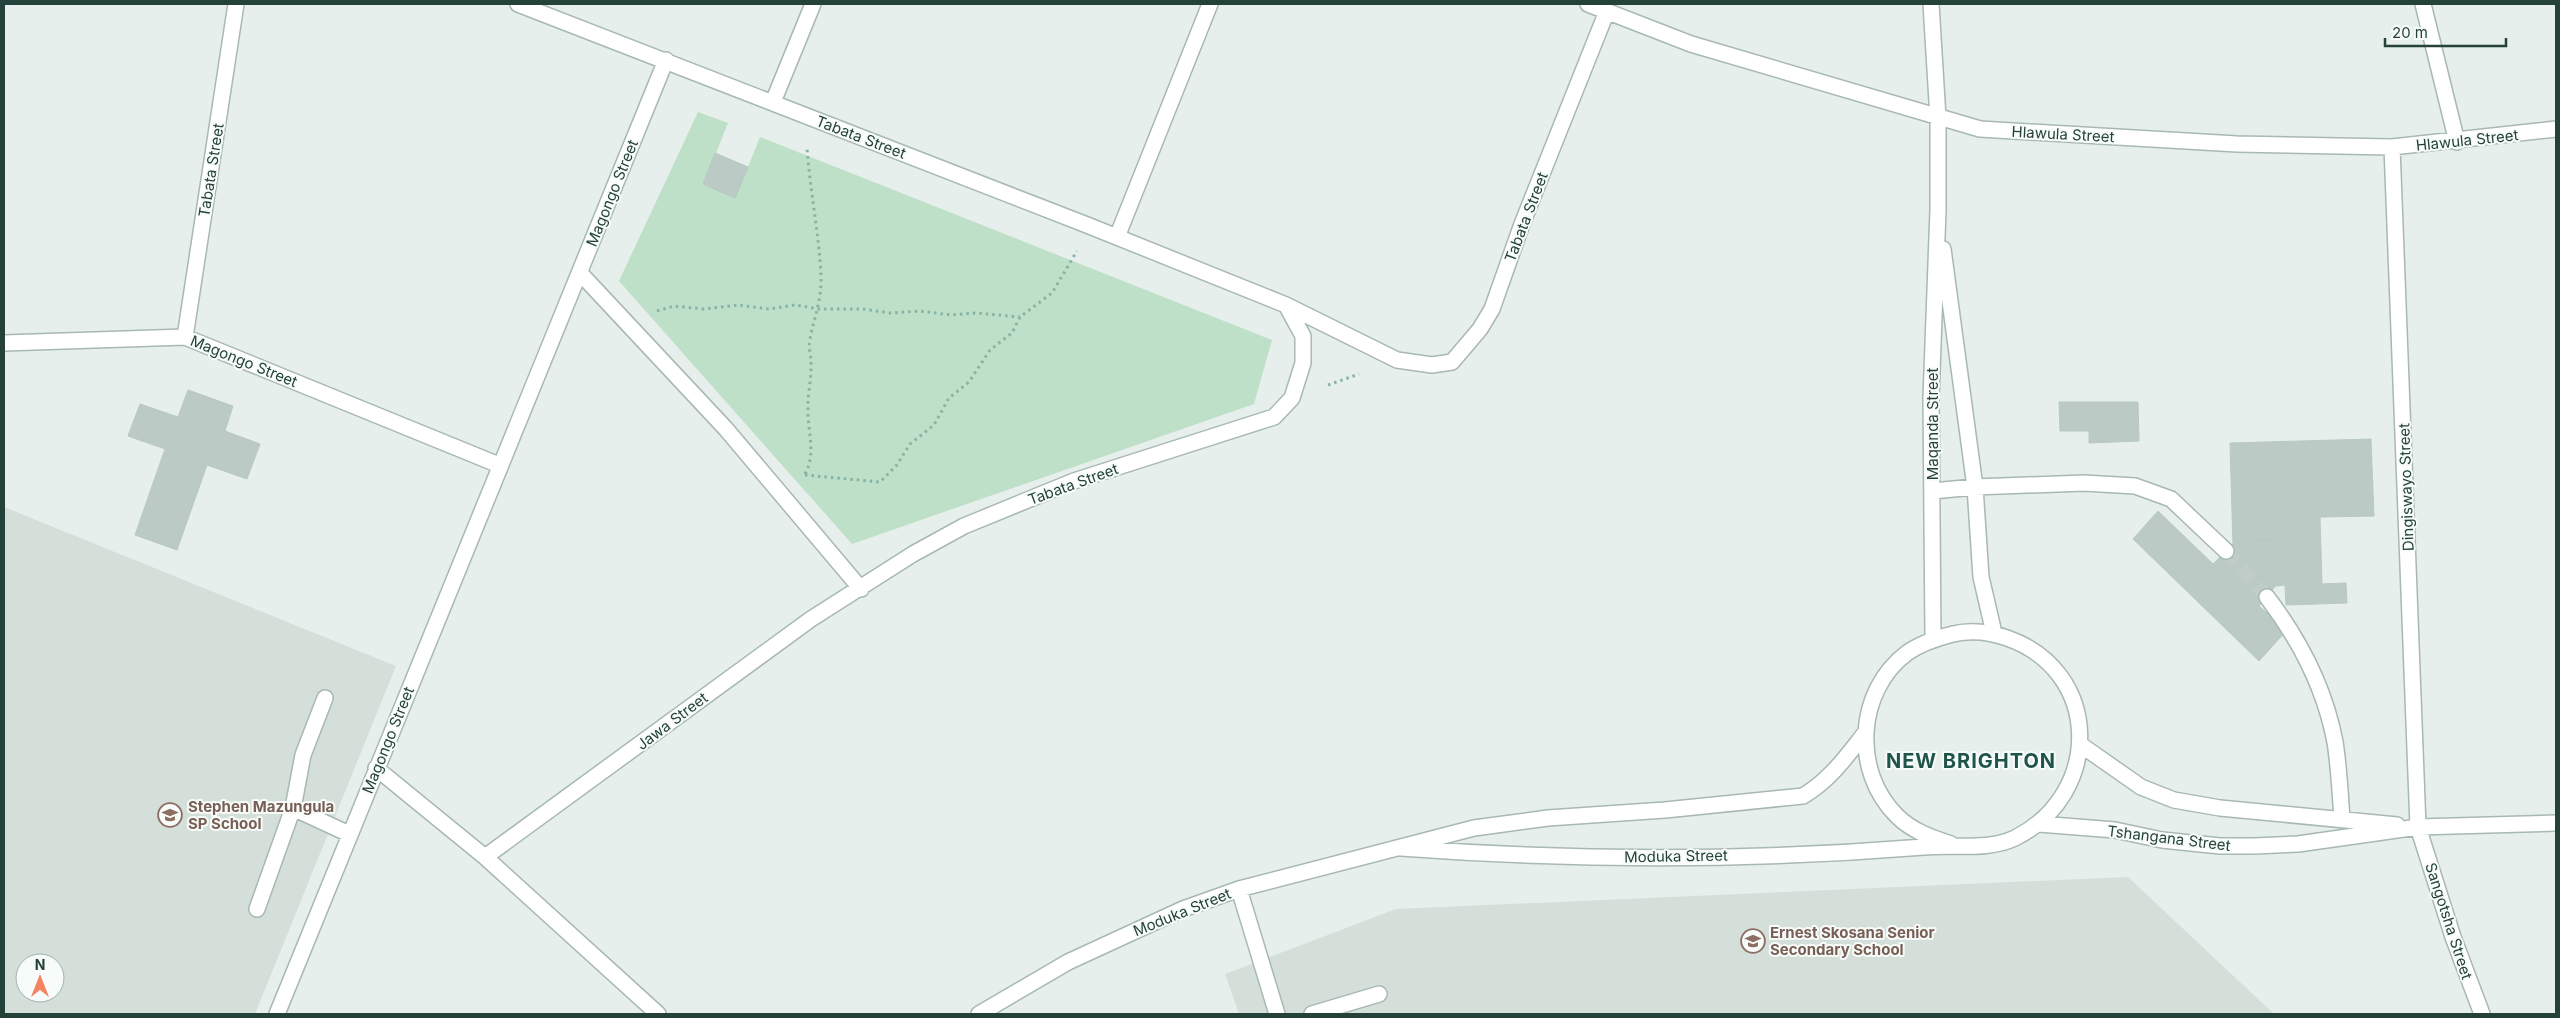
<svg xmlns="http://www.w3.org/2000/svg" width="2560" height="1018" viewBox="0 0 2560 1018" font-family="Inter,sans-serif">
  <rect width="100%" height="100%" fill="#e6efeb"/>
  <path fill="#d4dfda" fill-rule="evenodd" d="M4,507L396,666L255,1014H4ZM25,963H55V993H25Z
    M2128,877L2274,1014H1239L1225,974L1396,909Z"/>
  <path fill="#bfe0c8" d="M698,112L728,123L716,153L748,167L760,137L1272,340L1254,404L852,544L619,281Z"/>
  <path fill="#bbcac4" stroke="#b8c9c2" d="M715,153L748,167L735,198L703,184Z
    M188,390L233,406L225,431L260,444L247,479L207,465L177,550L135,535L165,449L128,436L140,404L178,417Z
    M2059,402H2138L2139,441L2089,443V431H2060Z
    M2371,439L2374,516L2320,517L2322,584L2346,583L2347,603L2286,605L2285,585L2276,586L2278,583V540L2236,541L2233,545L2230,443Z
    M2158,511L2213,564L2236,541L2278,540V583L2259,606L2287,630L2259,661L2133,539Z"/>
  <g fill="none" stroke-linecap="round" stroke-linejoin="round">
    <path stroke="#bfccc8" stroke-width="15" stroke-dasharray="15 8" stroke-linecap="butt" d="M2226,551L2267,597"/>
    <g stroke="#a8b8b2" stroke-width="18">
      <path id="minor" d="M518,4L1087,225L1286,305L1397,360L1432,365L1452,362L1480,329L1492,309L1522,224L1607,11
        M1588,4L1691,44L1980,129L2237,144L2392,147L2556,129
        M1931,4L1938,118V210L1931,398L1933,639
        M2423,4L2457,142
        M773,102L813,4
        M2392,147L2418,827L2453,937L2482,1014
        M1117,237L1210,4
        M1943,249L1975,487L1981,577L1994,633
        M580,273L726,429L861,589
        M185,337L236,4
        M4,343L185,337L499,465
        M1932,491L1975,487L2084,483L2135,486L2171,499L2226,551
        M2267,597C2299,639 2325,689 2335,742C2339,767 2340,793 2342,818
        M2081,745L2141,787L2174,800L2220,808L2397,825
        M376,768L485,857L658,1014
        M293,808L349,834
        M2039,824L2115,830L2162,840L2220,846H2254L2298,844L2418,827L2556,823
        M1401,848C1575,861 1750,861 1924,847C1954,844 1988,851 2015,838C2103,794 2102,671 2007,638C1990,632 1970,630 1953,634C1937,638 1921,643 1907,653C1856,691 1852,772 1897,816C1912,831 1932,838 1951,844
        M485,857L811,619L913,554L964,526L1074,481L1274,417L1292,398L1303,363V336L1286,305
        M1239,889L1277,1014
        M257,909L293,808L303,755L325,698
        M277,1014L666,60
        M979,1014L1068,962L1183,909L1239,889L1474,828L1548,818L1665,810L1803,796C1830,780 1846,757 1865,733
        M1312,1014L1379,994"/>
    </g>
    <path stroke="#86b3a5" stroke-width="3" stroke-dasharray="2.5 4" stroke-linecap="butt" d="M657,311L674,306L704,309L738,305L769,309L795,305L819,309H863L890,313L920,311L951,315L976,313L1020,317
      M1328,385L1359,374
      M805,474C816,454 808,433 808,411C807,395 812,378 811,362C811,355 808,347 810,339C814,318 822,299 821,276C819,233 810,191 807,148
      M805,475L880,482L896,466L910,444L934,425L949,398L969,382L990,350L1012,333L1020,317L1052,293L1077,251"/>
    <use href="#minor" stroke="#fff" stroke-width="15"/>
  </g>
  <defs>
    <g id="school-ring" transform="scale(1.25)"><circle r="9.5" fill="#f7fbf9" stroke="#8d6e63" stroke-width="1.5"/><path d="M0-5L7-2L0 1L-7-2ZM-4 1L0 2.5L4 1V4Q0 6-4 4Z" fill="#8d6e63"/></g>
  </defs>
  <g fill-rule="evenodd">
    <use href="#school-ring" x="170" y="815"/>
    <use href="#school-ring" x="1753" y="941"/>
  </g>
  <g text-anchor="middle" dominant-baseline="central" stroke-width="4" stroke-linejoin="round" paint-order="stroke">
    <g font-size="15" fill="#24423a" stroke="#f7fbf9">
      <text transform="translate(2063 134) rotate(3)">Hlawula Street</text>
      <text transform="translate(861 137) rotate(21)">Tabata Street</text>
      <text transform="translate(2467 140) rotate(-6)">Hlawula Street</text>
      <text transform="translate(211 170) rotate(-81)">Tabata Street</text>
      <text transform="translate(612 193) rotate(-68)">Magongo Street</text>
      <text transform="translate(1526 217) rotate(-69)">Tabata Street</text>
      <text transform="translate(244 361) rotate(22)">Magongo Street</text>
      <text transform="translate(1932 424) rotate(-90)">Maqanda Street</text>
      <text transform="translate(1073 484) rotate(-20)">Tabata Street</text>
      <text transform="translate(2406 487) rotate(-92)">Dingiswayo Street</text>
      <text transform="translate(672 721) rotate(-37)">Jawa Street</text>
      <text transform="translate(388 740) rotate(-68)">Magongo Street</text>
      <text transform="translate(2169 838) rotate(7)">Tshangana Street</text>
      <text transform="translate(1676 856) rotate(-1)">Moduka Street</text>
      <text transform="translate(1182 912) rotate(-22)">Moduka Street</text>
      <text transform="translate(2449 921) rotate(72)">Sangotsha Street</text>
    </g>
    <g font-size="15" font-weight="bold" fill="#785e54" stroke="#f7fbf9" text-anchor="start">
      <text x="188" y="806">Stephen Mazungula<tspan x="188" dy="17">SP School</tspan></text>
      <text x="1770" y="932">Ernest Skosana Senior<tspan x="1770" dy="17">Secondary School</tspan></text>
    </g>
    <g font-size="20" font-weight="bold" letter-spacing="1" fill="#1f5548" stroke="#f7fbf9">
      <text x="1971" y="761">NEW BRIGHTON</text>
    </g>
  </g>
  <rect width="2560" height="1018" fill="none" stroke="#24423a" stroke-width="10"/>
  <g transform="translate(40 978)"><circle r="24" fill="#f7fbf9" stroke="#a3b1ad"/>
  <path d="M0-4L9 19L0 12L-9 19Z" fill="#f4845f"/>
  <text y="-8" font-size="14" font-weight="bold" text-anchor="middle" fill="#24423a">N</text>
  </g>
  <path d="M2385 38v8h121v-8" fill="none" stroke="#24423a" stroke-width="2.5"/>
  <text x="2392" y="38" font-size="15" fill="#24423a" stroke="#f7fbf9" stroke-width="4" paint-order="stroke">20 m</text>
</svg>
